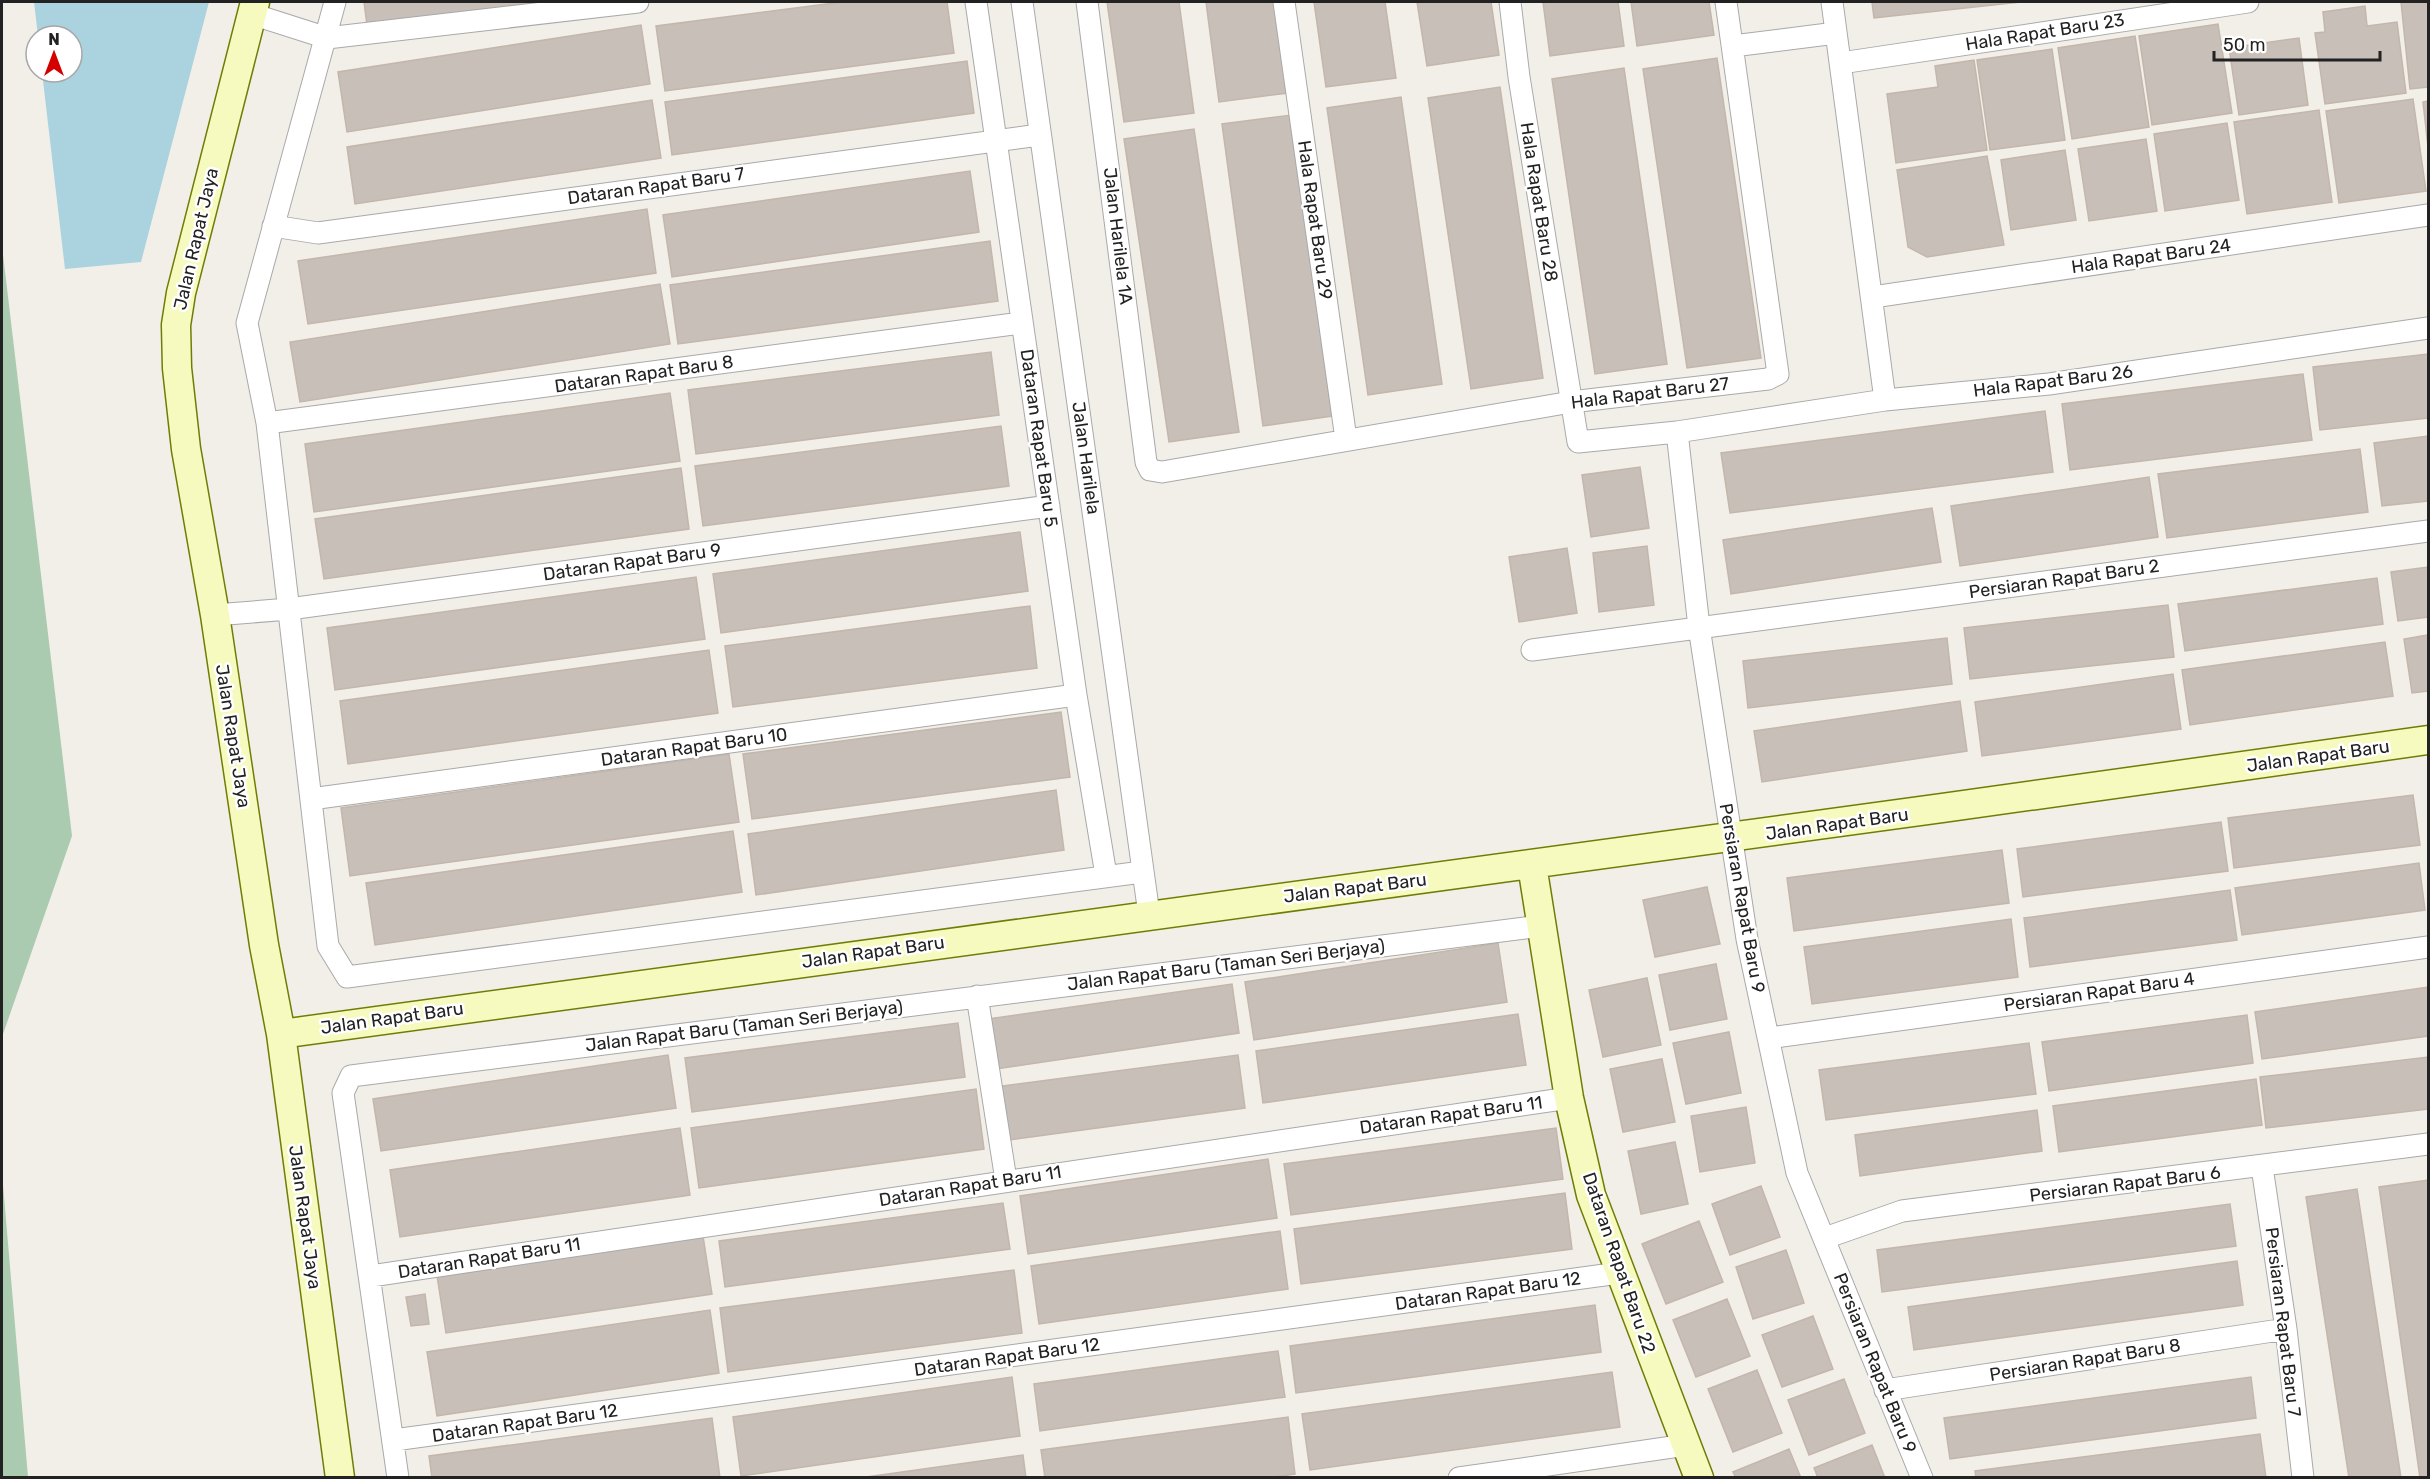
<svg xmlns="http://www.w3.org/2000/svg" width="2430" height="1479" viewBox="0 0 2430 1479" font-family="Rubik,sans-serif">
  <rect width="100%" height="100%" fill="#f2efe9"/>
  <path fill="#aacbaf" d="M2,246L72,836L2,1037Z
    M2,1173L28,1477H2Z"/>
  <path fill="#aad3df" d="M34,2H209L141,262L65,269L42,72H72V36H38Z"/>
  <path fill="#c7bfb8" stroke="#c4b6ab" stroke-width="1.5" d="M364,2H544L367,25Z
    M842,2H947L954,53L665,91L656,26Z
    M1107,2H1179L1194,113L1124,122Z
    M1206,2H1275L1288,93L1219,102Z
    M1314,2H1385L1396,78L1326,87Z
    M1417,2H1491L1499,55L1427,66Z
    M1543,2H1618L1624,46L1550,56Z
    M1631,2H1709L1714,35L1637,46Z
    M1872,2H2021L1874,18Z
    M2401,2H2428V87L2410,89Z
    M2365,6L2367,26L2397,22L2406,93L2325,104L2315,33L2325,32L2323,12Z
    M2218,24L2232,113L2152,125L2139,36Z
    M641,25L650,84L347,132L338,72Z
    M2135,36L2149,127L2072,139L2058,48Z
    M2299,38L2308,105L2239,115L2229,48Z
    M2052,49L2065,140L1990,150L1977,60Z
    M1717,58L1761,358L1687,368L1643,69Z
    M1974,60L1987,150L1896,163L1887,94L1938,87L1935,66Z
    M967,61L974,113L672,155L665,102Z
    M1624,68L1667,364L1595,374L1552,79Z
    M1500,87L1543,378L1471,389L1428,98Z
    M1401,97L1442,384L1368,395L1327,108Z
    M2413,99L2426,191L2339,203L2326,111Z
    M652,100L661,158L355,204L347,147Z
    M2428,101V147L2423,102Z
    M2319,110L2332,202L2247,214L2234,122Z
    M1292,115L1332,416L1263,426L1222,124Z
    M2227,123L2239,200L2165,211L2154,134Z
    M1194,129L1239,432L1169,442L1124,139Z
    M2146,139L2157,211L2089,221L2078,149Z
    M2065,150L2076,220L2011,230L2001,160Z
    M1987,156L2004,245L1927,257L1908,247L1897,170Z
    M970,171L979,232L672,277L663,215Z
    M647,209L656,273L308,324L298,261Z
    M990,241L998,301L678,344L670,285Z
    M660,284L670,344L300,402L290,342Z
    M991,352L999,415L696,454L688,390Z
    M2428,354V418L2320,430L2313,367Z
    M2303,374L2312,440L2070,470L2062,404Z
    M670,393L680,461L314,512L305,444Z
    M2045,411L2053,472L1730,513L1721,453Z
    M1001,426L1009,486L703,526L695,466Z
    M2428,436V501L2382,506L2374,443Z
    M2360,449L2368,512L2167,538L2158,474Z
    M1640,467L1649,528L1591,537L1582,475Z
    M681,468L689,529L324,579L315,519Z
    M2149,477L2158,537L1960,566L1951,506Z
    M1932,508L1941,562L1731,594L1723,540Z
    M1020,532L1028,591L721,633L713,574Z
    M1647,546L1654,605L1599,612L1593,553Z
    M1567,548L1577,613L1519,622L1509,557Z
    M2428,567V617L2398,621L2391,572Z
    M696,577L705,639L335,690L327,628Z
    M2377,578L2383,624L2185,651L2178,604Z
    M2168,605L2174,657L1970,679L1964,628Z
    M1030,606L1037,668L733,707L725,646Z
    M2428,635V691L2412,693L2404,639Z
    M1947,638L1952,684L1748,708L1743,661Z
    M2385,642L2393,696L2190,725L2182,670Z
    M709,650L718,713L348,764L340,701Z
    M2173,674L2181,729L1982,756L1975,702Z
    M1960,701L1967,751L1762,782L1754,731Z
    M1061,712L1070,777L752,819L743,754Z
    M729,754L739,822L350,876L341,808Z
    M1056,790L1064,850L756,895L748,834Z
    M2413,795L2420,845L2234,868L2228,818Z
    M2221,822L2228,871L2023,897L2017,849Z
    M733,831L742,892L375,945L366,883Z
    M2002,850L2009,903L1794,931L1787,878Z
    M2419,863L2425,910L2242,935L2235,888Z
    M1707,887L1720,944L1655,957L1643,900Z
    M2230,890L2237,940L2030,967L2024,918Z
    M2011,919L2018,977L1812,1004L1804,947Z
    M1498,943L1507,1002L1254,1040L1245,982Z
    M1716,964L1727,1019L1670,1030L1659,975Z
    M1647,978L1661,1045L1603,1057L1589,990Z
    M1232,984L1239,1033L996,1069L988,1019Z
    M2428,987V1036L2262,1059L2255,1012Z
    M1518,1014L1526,1065L1263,1103L1256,1051Z
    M2247,1015L2253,1063L2049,1091L2042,1042Z
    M958,1023L965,1077L692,1112L685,1058Z
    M1729,1032L1741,1093L1686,1104L1673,1043Z
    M2029,1043L2036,1094L1826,1120L1819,1070Z
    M668,1055L676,1108L381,1151L373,1099Z
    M1238,1055L1245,1108L1002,1141L995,1087Z
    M2428,1057V1109L2266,1128L2260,1077Z
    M1662,1059L1675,1122L1623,1132L1610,1069Z
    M2256,1079L2262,1125L2059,1152L2053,1106Z
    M976,1089L984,1149L699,1188L691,1128Z
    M1746,1107L1755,1163L1700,1172L1691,1116Z
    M2037,1110L2042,1151L1860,1176L1855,1135Z
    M680,1128L690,1195L400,1237L390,1170Z
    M1556,1128L1563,1179L1291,1215L1284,1164Z
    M1675,1142L1688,1204L1641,1214L1628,1151Z
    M1268,1159L1277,1218L1028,1254L1020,1196Z
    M2428,1180V1478H2420L2379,1187Z
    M1761,1186L1780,1237L1730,1255L1712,1204Z
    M2357,1189L2401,1478H2349L2306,1197Z
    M1565,1193L1572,1249L1301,1284L1294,1229Z
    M1003,1203L1010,1249L725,1287L719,1241Z
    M2230,1204L2236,1246L1882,1292L1877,1250Z
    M1699,1221L1723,1282L1666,1304L1642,1244Z
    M1280,1231L1288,1289L1039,1324L1031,1266Z
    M703,1236L712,1294L446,1333L437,1276Z
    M1786,1250L1804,1303L1753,1319L1736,1267Z
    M2237,1261L2243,1305L1914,1350L1908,1307Z
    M1014,1270L1022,1333L728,1372L720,1308Z
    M425,1294L429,1324L411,1326L406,1297Z
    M1727,1299L1750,1356L1696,1377L1673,1320Z
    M1595,1305L1601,1352L1296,1393L1290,1346Z
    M710,1310L719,1373L437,1416L427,1352Z
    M1813,1316L1833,1369L1782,1387L1762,1335Z
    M1278,1351L1285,1397L1040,1431L1034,1384Z
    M1757,1370L1782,1433L1733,1452L1708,1389Z
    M1612,1372L1620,1427L1310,1470L1302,1414Z
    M1012,1377L1020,1436L741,1476L733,1417Z
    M2251,1377L2256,1418L1950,1459L1944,1418Z
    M1844,1379L1865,1433L1809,1455L1788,1400Z
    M1288,1417L1295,1474L1267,1478H1045L1041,1450Z
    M712,1418L720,1478H432L429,1456Z
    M2260,1434L2266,1478H1976L1975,1471Z
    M1872,1445L1885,1478H1818L1814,1468Z
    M1789,1449L1801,1478H1736L1733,1472Z
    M1023,1455L1026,1478H859Z"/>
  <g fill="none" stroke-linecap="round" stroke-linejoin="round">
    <g stroke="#a9a9a9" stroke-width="23">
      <path id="street" d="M335,2L247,323L267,423L328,946L347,977L1142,872
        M976,2L1076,695L1106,875
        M1022,2L1149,914
        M1087,2L1146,462L1150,470L1162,472L1571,402L1768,379L1778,374L1726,2
        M1284,2L1346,439
        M1510,2L1519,77L1578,442L1677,432L1699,627L1747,939L1797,1173L1922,1478
        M1832,2L1885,400
        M252,14L327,38L638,2
        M1733,46L1836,33
        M1841,63L2248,2
        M273,226L318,233L1039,135
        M1873,297L2428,215
        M267,423L1021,323
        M1677,432L1885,400L2049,384L2428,328
        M215,615L289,609L1049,506
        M1532,650L2428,531
        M311,799L1076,695
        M977,996L1006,1180
        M1769,1038L2428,947
        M2262,1167L2286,1329L2303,1478
        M1825,1238L1902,1211L2428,1144
        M371,1276L1569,1098
        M1885,1390L2286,1329
        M394,1440L1619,1273
        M398,1478L343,1093L351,1076L1541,926
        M1459,1478L1686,1445"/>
    </g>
    <g stroke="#707d05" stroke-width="31">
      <path id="secondary" d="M255,2L181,293L176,325L177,368L186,449L215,615L264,945L281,1034L340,1478
        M1532,865L1569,1098L1591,1195L1699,1478
        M281,1034C997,935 1713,842 2428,740"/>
    </g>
    <use href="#street" stroke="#fff" stroke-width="21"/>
    <use href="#secondary" stroke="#f7fabf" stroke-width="28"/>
  </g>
  <g text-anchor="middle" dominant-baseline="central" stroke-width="5" stroke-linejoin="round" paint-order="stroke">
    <g font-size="18" fill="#222" stroke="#fff">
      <text transform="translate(2045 32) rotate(-9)">Hala Rapat Baru 23</text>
      <text transform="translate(656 186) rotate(-8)">Dataran Rapat Baru 7</text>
      <text transform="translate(1539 202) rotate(81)">Hala Rapat Baru 28</text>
      <text transform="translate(1315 220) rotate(82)">Hala Rapat Baru 29</text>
      <text transform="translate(1118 236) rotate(83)">Jalan Harilela 1A</text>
      <text transform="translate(196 239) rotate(-77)">Jalan Rapat Jaya</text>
      <text transform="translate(2151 256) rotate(-8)">Hala Rapat Baru 24</text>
      <text transform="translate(644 374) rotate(-8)">Dataran Rapat Baru 8</text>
      <text transform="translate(2053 381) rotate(-7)">Hala Rapat Baru 26</text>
      <text transform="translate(1650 393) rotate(-7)">Hala Rapat Baru 27</text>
      <text transform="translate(1039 438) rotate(82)">Dataran Rapat Baru 5</text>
      <text transform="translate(1086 458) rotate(82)">Jalan Harilela</text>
      <text transform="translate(632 562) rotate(-8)">Dataran Rapat Baru 9</text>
      <text transform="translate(2064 579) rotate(-8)">Persiaran Rapat Baru 2</text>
      <text transform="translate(233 736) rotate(81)">Jalan Rapat Jaya</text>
      <text transform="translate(694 747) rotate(-8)">Dataran Rapat Baru 10</text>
      <text transform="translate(2318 756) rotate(-8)">Jalan Rapat Baru</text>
      <text transform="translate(1837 824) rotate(-8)">Jalan Rapat Baru</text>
      <text transform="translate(1355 888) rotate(-7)">Jalan Rapat Baru</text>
      <text transform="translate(1742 898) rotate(80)">Persiaran Rapat Baru 9</text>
      <text transform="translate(873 952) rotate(-8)">Jalan Rapat Baru</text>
      <text transform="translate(1226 965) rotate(-7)">Jalan Rapat Baru (Taman Seri Berjaya)</text>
      <text transform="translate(2099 992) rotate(-8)">Persiaran Rapat Baru 4</text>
      <text transform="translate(392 1018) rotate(-8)">Jalan Rapat Baru</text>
      <text transform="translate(744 1026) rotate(-7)">Jalan Rapat Baru (Taman Seri Berjaya)</text>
      <text transform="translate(1451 1115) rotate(-8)">Dataran Rapat Baru 11</text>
      <text transform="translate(2125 1184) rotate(-7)">Persiaran Rapat Baru 6</text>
      <text transform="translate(970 1186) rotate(-9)">Dataran Rapat Baru 11</text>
      <text transform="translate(305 1217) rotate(82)">Jalan Rapat Jaya</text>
      <text transform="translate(489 1258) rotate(-9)">Dataran Rapat Baru 11</text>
      <text transform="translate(1619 1263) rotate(71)">Dataran Rapat Baru 22</text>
      <text transform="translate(1488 1291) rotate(-8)">Dataran Rapat Baru 12</text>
      <text transform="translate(2283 1322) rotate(83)">Persiaran Rapat Baru 7</text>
      <text transform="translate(1007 1357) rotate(-8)">Dataran Rapat Baru 12</text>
      <text transform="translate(2085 1360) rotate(-9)">Persiaran Rapat Baru 8</text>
      <text transform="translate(1875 1363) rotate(68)">Persiaran Rapat Baru 9</text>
      <text transform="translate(525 1423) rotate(-8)">Dataran Rapat Baru 12</text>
    </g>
  </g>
  <rect width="2430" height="1479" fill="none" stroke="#222222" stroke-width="6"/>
  <g transform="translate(54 54)"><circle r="28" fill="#ffffff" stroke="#a7a7a7" stroke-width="1.5"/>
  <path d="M0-4.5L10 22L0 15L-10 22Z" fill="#d40000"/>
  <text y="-9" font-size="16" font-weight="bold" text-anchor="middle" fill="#222222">N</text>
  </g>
  <path d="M2214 51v9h166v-9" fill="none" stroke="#222222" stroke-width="3"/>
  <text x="2223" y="51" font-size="18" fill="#222222" stroke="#ffffff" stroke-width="4.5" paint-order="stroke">50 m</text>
</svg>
